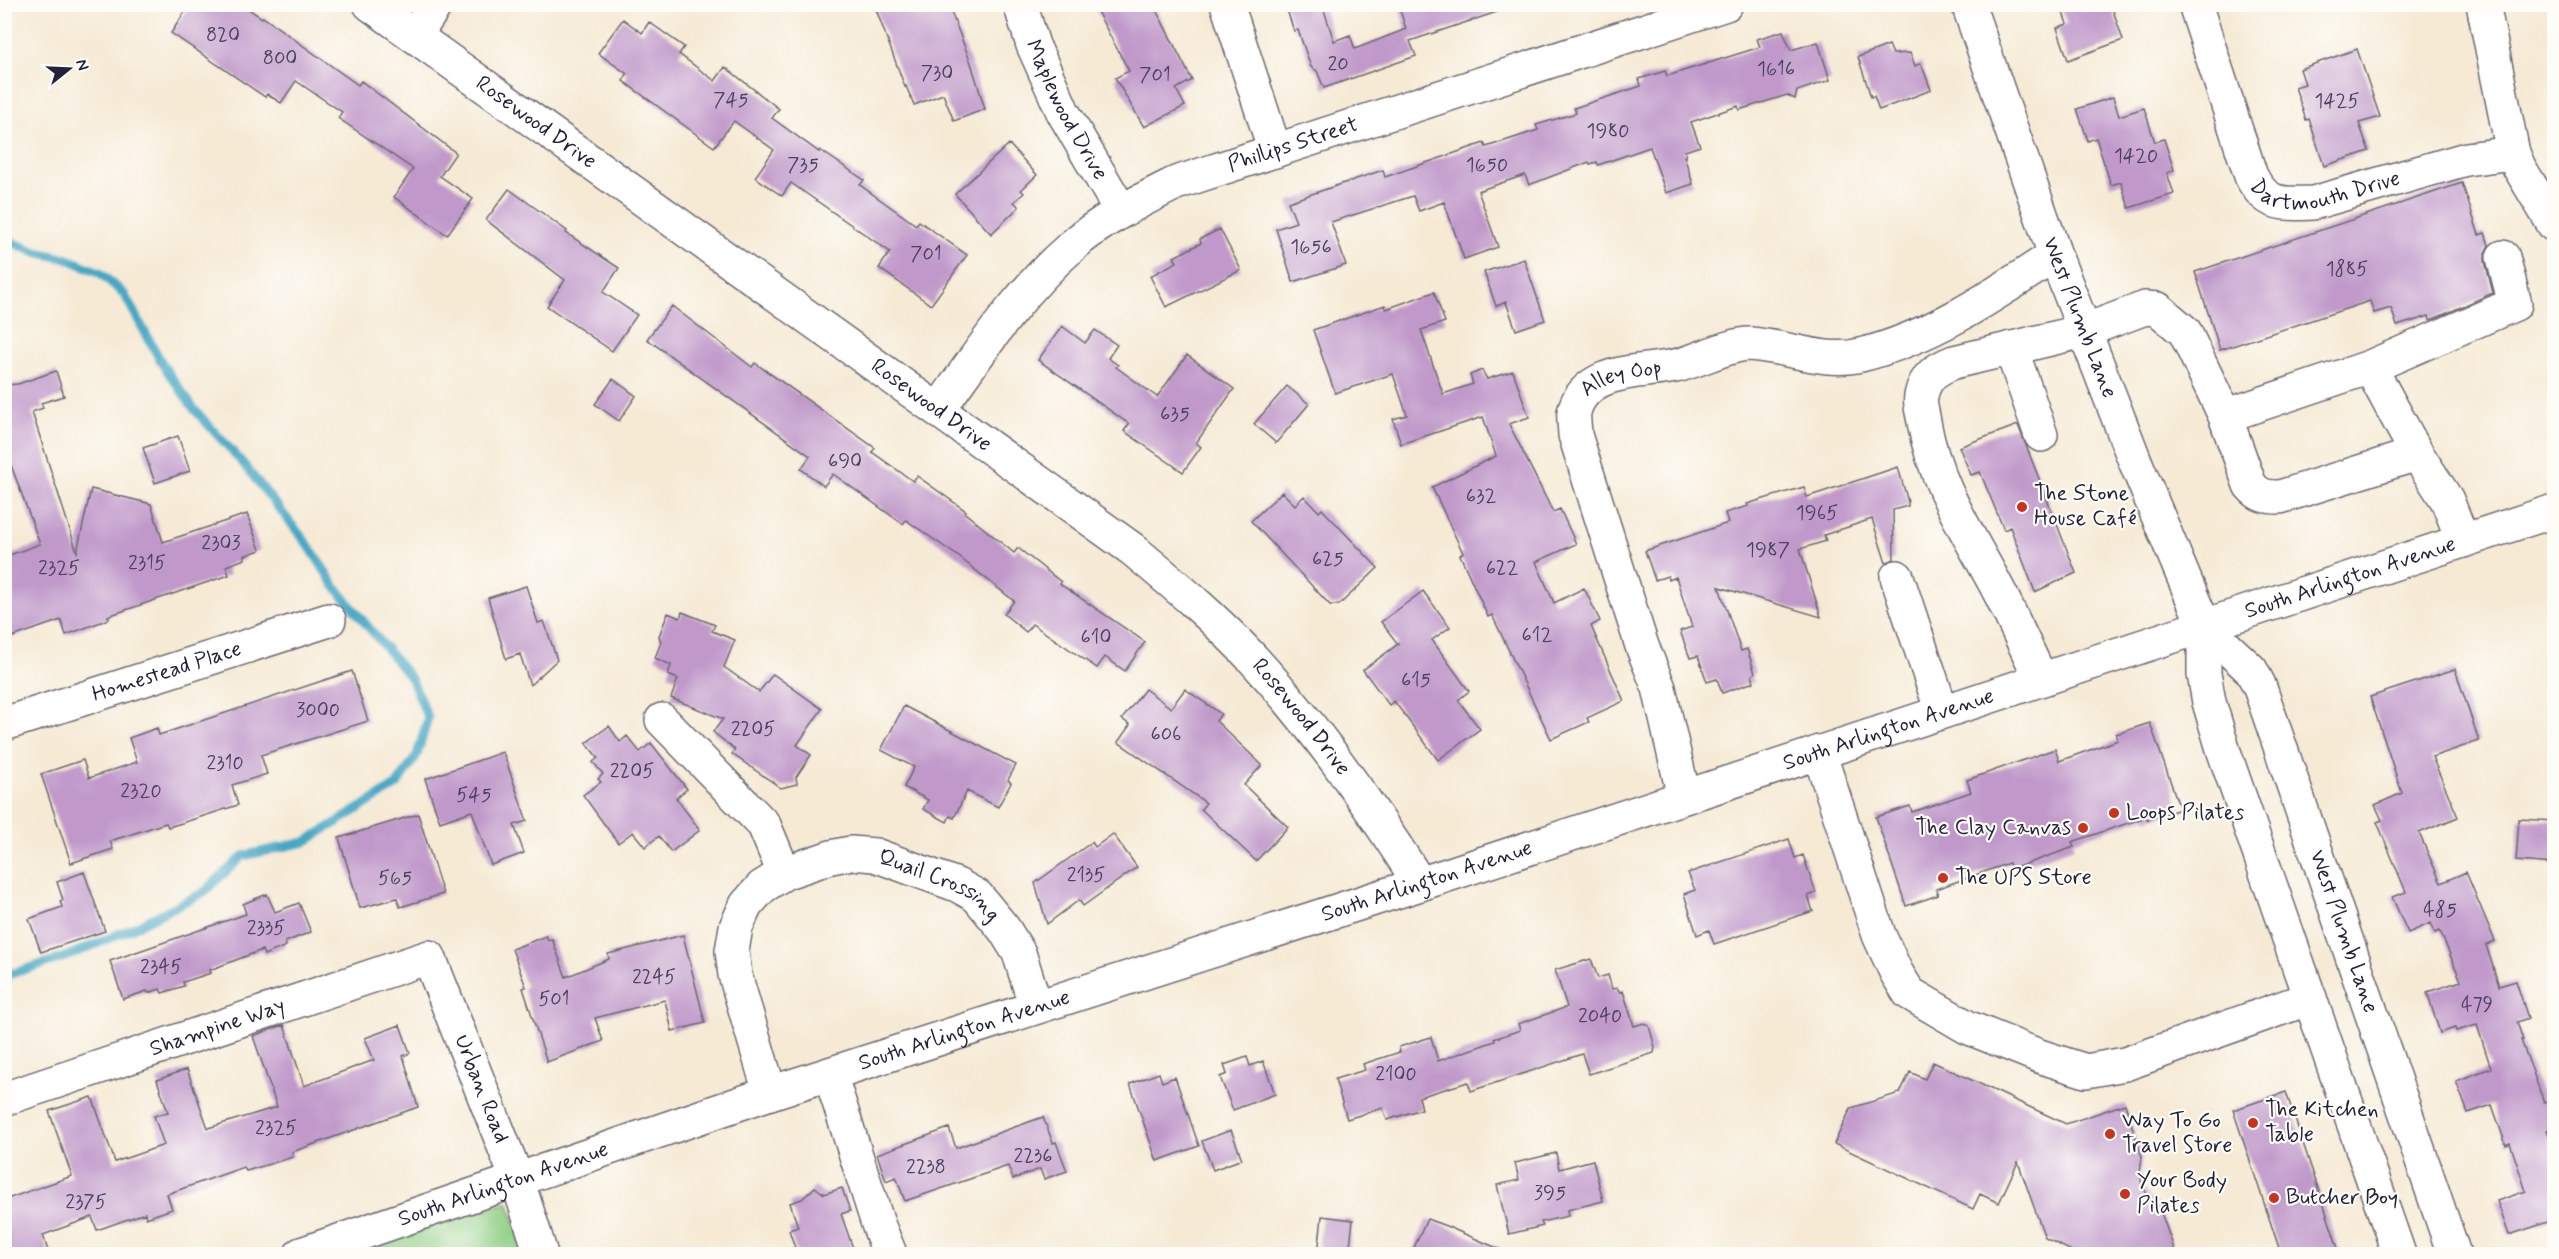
<svg xmlns="http://www.w3.org/2000/svg" width="2559" height="1259" viewBox="0 0 2559 1259" font-family="Mynerve,sans-serif">
  <rect width="100%" height="100%" fill="#fdfcf7"/>
  <filter id="ink" filterUnits="userSpaceOnUse"><feTurbulence type="fractalNoise" baseFrequency=".0167" numOctaves="2"/><feDisplacementMap in="SourceGraphic" scale="12" xChannelSelector="R" yChannelSelector="G"/><feConvolveMatrix kernelMatrix="1 2 1 2 8 2 1 2 1" color-interpolation-filters="sRGB"/></filter>
  <filter id="wash" filterUnits="userSpaceOnUse"><feTurbulence type="fractalNoise" baseFrequency=".008" numOctaves="4" result="noise"/><feDisplacementMap in="SourceGraphic" scale="24" xChannelSelector="R" yChannelSelector="G"/><feGaussianBlur stdDeviation="1.35" result="paint"/><feColorMatrix in="noise" values="0 0 0 0 0 0 0 0 0 0 0 0 0 0 0 0 0 1.4 0 .05"/><feComposite in="paint" operator="in"/></filter>
  <g filter="url(#wash)">
    <rect width="100%" height="100%" fill="#f6ead5"/>
    <path fill="#90d086" stroke="#597960" stroke-width="1.5" d="M508,1202L526,1254H349Z"/>
    <g fill="none" stroke-linecap="round" stroke-linejoin="round">
      <path stroke="#46a7c5" stroke-width="9" d="M4,239L36,252L68,259L99,272L124,294L163,365L194,409L241,461L309,546L334,585L412,680L428,718L417,755L397,785L352,813L305,842L243,856L204,892L135,927L68,956L4,976"/>
    </g>
    <g id="blocks">
      <path fill="#c099ca" d="M190,4H241L262,18L263,17L358,85L361,81L456,153L440,176L473,199L447,235L394,197L413,169L338,118L342,112L296,81L281,103L267,94L265,97L171,33Z
        M874,4H948L971,63L985,109L954,121L943,94L914,105L906,86L905,87Z
        M1093,4H1153L1192,80L1176,89L1185,106L1144,127L1115,78L1129,71Z
        M1285,4H1322L1334,41L1350,35L1355,49L1406,29L1398,4H1505L1506,9L1410,41L1416,56L1324,88L1317,71L1311,67L1298,30L1294,31Z
        M2060,4H2111L2123,40L2068,60L2057,28L2067,24Z
        M623,19L642,33L649,22L684,47L679,54L715,81L725,67L779,109L772,118L819,152L820,150L864,180L860,185L916,225L919,221L967,255L931,305L879,268L890,252L791,183L782,196L755,177L774,150L734,121L714,147L623,81L627,74L598,53Z
        M1783,31L1791,50L1818,42L1830,80L1797,91L1795,99L1787,95L1739,110L1738,106L1691,122L1700,146L1685,151L1686,156H1684L1693,184L1666,193L1650,147L1598,165L1597,162L1590,164L1589,162L1529,185L1525,175L1478,191L1498,247L1464,259L1444,202L1419,211L1413,196L1331,222L1346,265L1293,282L1276,229L1296,222L1288,202L1383,170L1385,177L1484,143L1486,147L1538,130L1536,125L1576,113L1574,108L1641,86L1639,79L1665,71L1667,76L1760,47L1757,39Z
        M1889,45L1893,54L1910,53L1915,66L1921,63L1931,90L1879,110L1874,96L1871,97L1858,57Z
        M2357,49L2380,117L2359,123L2369,151L2324,166L2309,119L2306,120L2295,87L2305,84L2300,69Z
        M2113,97L2119,116L2144,108L2155,142L2164,139L2174,170L2167,173L2174,194L2129,208L2121,182L2111,185L2096,138L2088,141L2077,109Z
        M1009,144L1037,175L1021,190L1024,193L1014,202L1019,207L991,234L955,194Z
        M2462,183L2479,235L2485,233L2489,245L2485,253V261L2493,293L2436,318L2430,320L2429,316L2397,326L2391,308L2374,313L2370,301L2220,350L2195,272Z
        M509,189L567,231L566,233L619,268L603,292L637,315L612,351L547,306L565,280L486,220Z
        M1220,229L1241,270L1166,307L1150,276L1177,262L1174,257L1201,243L1200,239Z
        M1524,259L1545,320L1516,330L1506,302L1496,306L1484,272Z
        M1434,292L1445,322L1421,330L1443,394L1473,384L1470,375L1482,370L1487,379L1513,371L1529,417L1509,424L1553,512L1560,509L1576,544L1536,562L1554,603L1584,588L1600,621L1591,626L1624,701L1587,718L1589,722L1551,739L1492,615L1488,617L1460,555L1463,553L1432,487L1496,456L1483,417L1401,444L1393,419L1407,415L1393,374L1335,393L1313,330L1385,305L1386,309Z
        M672,306L752,367L755,363L875,448L872,452L913,481L917,476L966,511L965,513L1014,553L1018,548L1061,582L1060,584L1145,642L1125,671L1105,657L1097,668L1032,624L1026,632L1004,614L1014,601L959,557L906,520L903,524L833,474L824,486L801,469L810,456L647,339Z
        M1062,326L1085,343L1095,330L1117,345L1108,358L1118,365L1116,367L1157,397L1187,355L1234,389L1196,443L1201,447L1183,472L1124,431L1129,424L1038,360Z
        M56,371L64,396L41,403L43,408L32,412L77,552L91,489L151,504L163,542L247,514L260,550L244,556L245,559L226,566L229,575L108,616L109,619L66,635L61,620L4,640V557L40,544L4,446V385L18,384Z
        M613,379L636,396L619,421L595,404Z
        M1287,386L1309,404L1276,443L1254,424Z
        M2018,425L2076,573L2035,592L2010,527L2004,530L1980,472L1971,475L1959,447Z
        M178,436L190,471L155,483L143,448Z
        M1898,467L1908,502V506L1893,510L1894,559L1886,563L1872,519L1824,535L1826,541L1800,549L1821,617L1719,587L1741,651L1747,649L1755,673L1752,675L1754,682L1722,693L1717,679L1707,682L1698,656L1690,658L1680,631L1692,627L1676,577L1669,580L1668,576L1655,580L1645,551L1728,523L1725,513L1748,506L1747,504L1804,487L1807,497Z
        M1282,492L1295,505L1304,496L1319,512L1322,509L1378,568L1339,605H1330L1251,521Z
        M526,586L538,623L544,621L557,660L530,685L520,654L506,659L488,598Z
        M1423,591L1450,627L1432,640L1469,691L1458,700L1480,729L1438,760L1394,701L1389,705L1363,670L1398,644L1381,622Z
        M682,612L715,625L712,631L735,640L724,667L759,692L773,674L822,709L797,745L811,755L796,777L797,784L781,788L732,754L735,750L713,732L723,719L671,698L678,679L668,675L671,665L655,658L661,642L659,636L668,613L680,618Z
        M2455,669L2479,741L2432,757L2458,817L2419,833L2441,883L2466,872L2495,941L2486,945L2499,986L2516,981L2528,1018L2517,1022L2523,1040H2521L2544,1102L2554,1098V1127L2546,1130L2554,1158V1220L2509,1235L2497,1201L2526,1191L2510,1143L2506,1145L2492,1105L2468,1113L2456,1081L2491,1068L2477,1025L2456,1031L2455,1028L2440,1033L2427,992L2461,981L2440,931L2435,933L2431,923L2408,933L2392,897L2406,892L2377,822L2382,820L2375,805L2402,793L2370,697Z
        M352,671L368,721L261,755L267,774L232,785L238,805L182,823L168,827L166,823L110,841L113,849L71,863L41,774L83,760L89,778L137,762L129,738L157,728L159,735Z
        M1145,689L1171,708L1185,689L1221,714L1216,721L1262,765L1244,785L1288,827L1256,861L1201,809L1206,803L1118,742L1130,725L1122,719Z
        M904,706L1016,765L1008,780L1011,783L998,807L967,791L954,818L950,816L947,822L923,809L928,800L904,787L914,767L881,750Z
        M2150,723L2180,809L2148,820L2146,817L2072,842L2074,847L2012,869L2009,863L1936,889L1938,895L1906,906L1876,817L1910,806L1912,812L1971,792L1967,780L2055,749L2059,761L2118,740L2116,734Z
        M609,726L620,742L627,736L640,752L651,743L687,789L676,798L700,830L671,852L659,836L645,847L633,832L618,843L583,795L601,782L598,779L603,774L593,762L598,758L586,743Z
        M503,752L527,821L514,825L524,853L491,865L472,811L440,822L425,779Z
        M418,814L443,894L400,907L397,898L360,908L339,838Z
        M2519,819L2554,821V864L2516,861Z
        M1113,834L1137,867L1083,906L1079,900L1047,924L1035,883L1092,842L1095,847Z
        M1789,839L1795,858L1803,855L1816,893L1808,896L1813,911L1714,944L1709,930L1697,935L1684,894L1695,890L1688,873Z
        M84,872L105,931L41,952L29,919L62,907L60,901L63,900L57,882Z
        M267,894L275,912L299,903L311,932L285,942L286,946L264,955L262,950L210,970L211,973L183,982L184,986L162,993L160,989L148,993L147,991L123,999L110,961L246,914L243,904Z
        M683,935L705,1023L672,1031L665,1000L595,1018L603,1041L547,1062L523,988L526,987L512,949L546,936L548,940L552,939L566,977L609,959L608,954Z
        M1591,959L1598,978L1608,975L1612,989L1617,988L1620,992L1623,991L1634,1026L1644,1023L1649,1026L1655,1047L1654,1053L1589,1074L1582,1054L1471,1091L1468,1082L1419,1097L1422,1109L1387,1120L1383,1108L1347,1119L1335,1079L1365,1070L1363,1064L1400,1052L1399,1047L1431,1037L1438,1061L1495,1041L1494,1039L1520,1030L1518,1024L1567,1007L1555,970Z
        M284,1025L304,1086L374,1060L365,1038L400,1025L410,1053L403,1056L418,1107L292,1152L293,1157L246,1171L244,1167L167,1194L172,1209L146,1218L145,1213L97,1230L92,1217L43,1235L49,1254H4V1200L72,1176L49,1111L92,1097L115,1162L164,1145L154,1116L168,1112L157,1080L187,1069L208,1128L277,1107L253,1036Z
        M1247,1057L1250,1066L1263,1061L1275,1094L1233,1110L1220,1077L1227,1074L1224,1065Z
        M1933,1062L2066,1124L2125,1104L2142,1157L2140,1172L2142,1185L2149,1198L2159,1207L2176,1254H2078L2045,1238L2018,1162L1999,1203L1980,1194L1973,1209L1834,1144L1851,1108L1900,1093L1910,1072L1925,1079Z
        M1159,1073L1162,1082L1175,1077L1199,1146L1157,1161L1130,1084Z
        M2286,1092L2340,1254H2281L2233,1110Z
        M1043,1117L1053,1143L1056,1142L1067,1171L1044,1179L1040,1169L1013,1179L1008,1166L905,1201L896,1177L886,1181L877,1154L949,1128L956,1148Z
        M1231,1130L1242,1159L1213,1170L1202,1141Z
        M1556,1153L1559,1169L1593,1160L1603,1201L1567,1210L1568,1216L1541,1222L1543,1226L1509,1234L1497,1185L1519,1180L1515,1163Z
        M815,1187L824,1194L842,1188L850,1211L841,1214L855,1254H797L789,1230L798,1227L790,1203L802,1199Z
        M1322,1216L1353,1220L1349,1254H1318Z
        M1427,1219L1446,1226L1511,1254H1411Z"/>
    </g>
  </g>
  <g filter="url(#ink)">
    <use href="#blocks" fill-opacity="0" stroke="#6c6871" stroke-width="1.5"/>
    <g fill="none" stroke-linecap="round" stroke-linejoin="round">
      <g stroke="#6c6871" stroke-width="36">
        <g id="minor">
          <path id="s1" d="M370,4L1132,549C1174,584 1216,619 1254,660C1317,729 1370,805 1420,884"/>
          <path id="s2" d="M1020,4L1033,45L1063,112L1121,211"/>
          <path d="M1227,4L1275,151"/>
          <path id="s3" d="M2195,4L2251,176C2266,206 2282,204 2313,203L2466,159L2513,153"/>
          <path d="M2483,4L2513,153L2519,167L2554,225"/>
          <path d="M415,36L436,4"/>
          <path d="M2011,348L2041,435"/>
          <path d="M2370,367L2417,454"/>
          <path id="s4" d="M939,409C980,352 1018,293 1071,247C1102,219 1140,201 1176,183L1726,4"/>
          <path d="M2225,416L2370,367L2515,304L2503,257"/>
          <path d="M1897,577L1942,712"/>
          <path d="M2041,679C2028,652 2015,624 2002,597C1973,540 1935,487 1924,422C1923,414 1919,404 1921,396C1925,376 1936,369 1954,362L2084,331L2145,308L2158,309L2185,332L2225,416L2250,485C2259,496 2266,497 2280,497L2417,454L2447,500L2463,541"/>
          <path d="M662,720L764,825L784,873"/>
          <path id="s5" d="M4,724L329,620"/>
          <path d="M1819,752L1879,935L1896,972L1909,993L1967,1027L2039,1056L2086,1071L2125,1064L2310,998"/>
          <path id="s6" d="M1684,797L1659,688L1642,646L1575,435C1575,428 1573,419 1574,412C1585,368 1640,373 1675,366C1695,362 1730,344 1749,344C1786,346 1824,364 1861,355C1933,337 1994,295 2055,255"/>
          <path d="M830,1074L878,1224L890,1254"/>
          <path id="s7" d="M770,1093L735,975L732,951L736,927L746,905L762,887L784,873L831,857L851,853L875,855L957,885L977,896L1004,929L1019,953L1036,1007"/>
          <path id="s8" d="M4,1099L429,957L517,1179L541,1254"/>
          <path id="s9" d="M301,1254L770,1093L1420,884L2204,626"/>
        </g>
      </g>
      <g stroke="#6c6871" stroke-width="36">
        <g id="major">
          <path id="s10" d="M1968,4L2055,255L2135,461L2204,626V674L2209,702L2223,749L2399,1254"/>
          <path id="s11" d="M2204,626L2251,670L2259,685L2454,1254"/>
          <path id="s12" d="M2204,626L2554,511"/>
        </g>
      </g>
      <use href="#minor" stroke="#fff" stroke-width="33"/>
      <use href="#major" stroke="#fff" stroke-width="33"/>
    </g>
  </g>
  <g fill="#c8321e" stroke="#fdfcf7" stroke-width="2">
    <circle cx="2022" cy="507" r="6"/>
    <circle cx="2114" cy="813" r="6"/>
    <circle cx="2083" cy="828" r="6"/>
    <circle cx="1943" cy="878" r="6"/>
    <circle cx="2253" cy="1123" r="6"/>
    <circle cx="2110" cy="1134" r="6"/>
    <circle cx="2125" cy="1194" r="6"/>
    <circle cx="2274" cy="1198" r="6"/>
  </g>
  <g text-anchor="middle" dominant-baseline="central" stroke-width="4.5" stroke-linejoin="round" paint-order="stroke">
    <g font-size="20" fill="#4a405f">
      <text x="223" y="35">820</text>
      <text x="280" y="58">800</text>
      <text x="1338" y="64">20</text>
      <text x="1776" y="69">1616</text>
      <text x="937" y="73">730</text>
      <text x="1155" y="75">701</text>
      <text x="731" y="100">745</text>
      <text x="2337" y="101">1425</text>
      <text x="1608" y="131">1980</text>
      <text x="2136" y="156">1420</text>
      <text x="803" y="165">735</text>
      <text x="1487" y="165">1650</text>
      <text x="1311" y="247">1656</text>
      <text x="926" y="254">701</text>
      <text x="2347" y="269">1885</text>
      <text x="1175" y="414">635</text>
      <text x="845" y="461">690</text>
      <text x="1481" y="496">632</text>
      <text x="1817" y="513">1965</text>
      <text x="221" y="543">2303</text>
      <text x="1768" y="550">1987</text>
      <text x="1328" y="559">625</text>
      <text x="147" y="563">2315</text>
      <text x="59" y="568">2325</text>
      <text x="1502" y="568">622</text>
      <text x="1537" y="635">612</text>
      <text x="1096" y="637">610</text>
      <text x="1416" y="680">615</text>
      <text x="318" y="710">3000</text>
      <text x="753" y="729">2205</text>
      <text x="1166" y="734">606</text>
      <text x="225" y="763">2310</text>
      <text x="632" y="771">2205</text>
      <text x="141" y="791">2320</text>
      <text x="474" y="795">545</text>
      <text x="1086" y="875">2135</text>
      <text x="395" y="878">565</text>
      <text x="2440" y="910">485</text>
      <text x="266" y="928">2335</text>
      <text x="161" y="967">2345</text>
      <text x="654" y="977">2245</text>
      <text x="554" y="999">501</text>
      <text x="2477" y="1005">479</text>
      <text x="1600" y="1016">2040</text>
      <text x="1396" y="1074">2100</text>
      <text x="276" y="1128">2325</text>
      <text x="1033" y="1156">2236</text>
      <text x="926" y="1167">2238</text>
      <text x="1550" y="1193">395</text>
      <text x="86" y="1202">2375</text>
    </g>
    <g font-size="22" fill="#22223b" stroke="#fdfcf7">
      <text stroke="none"><textPath href="#s2" startOffset="116">Maplewood Drive</textPath></text>
      <text stroke="none"><textPath href="#s1" startOffset="204">Rosewood Drive</textPath></text>
      <text stroke="none"><textPath href="#s4" startOffset="456">Phillips Street</textPath></text>
      <text stroke="none"><textPath href="#s3" startOffset="266">Dartmouth Drive</textPath></text>
      <text stroke="none"><textPath href="#s10" startOffset="333">West Plumb Lane</textPath></text>
      <text stroke="none"><textPath href="#s6" startOffset="465">Alley Oop</textPath></text>
      <text stroke="none"><textPath href="#s1" startOffset="690">Rosewood Drive</textPath></text>
      <text stroke="none"><textPath href="#s12" startOffset="154">South Arlington Avenue</textPath></text>
      <text stroke="none"><textPath href="#s5" startOffset="171">Homestead Place</textPath></text>
      <text stroke="none"><textPath href="#s1" startOffset="1176">Rosewood Drive</textPath></text>
      <text stroke="none"><textPath href="#s9" startOffset="1672">South Arlington Avenue</textPath></text>
      <text stroke="none"><textPath href="#s9" startOffset="1186">South Arlington Avenue</textPath></text>
      <text stroke="none"><textPath href="#s7" startOffset="412">Quail Crossing</textPath></text>
      <text stroke="none"><textPath href="#s11" startOffset="342">West Plumb Lane</textPath></text>
      <text stroke="none"><textPath href="#s8" startOffset="225">Shampine Way</textPath></text>
      <text stroke="none"><textPath href="#s9" startOffset="700">South Arlington Avenue</textPath></text>
      <text stroke="none"><textPath href="#s8" startOffset="590">Urban Road</textPath></text>
      <text stroke="none"><textPath href="#s9" startOffset="214">South Arlington Avenue</textPath></text>
    </g>
    <g font-size="22" fill="#22223b" stroke="#fdfcf7" text-anchor="start">
      <text x="2034" y="494">The Stone<tspan x="2034" dy="25">House Café</tspan></text>
      <text x="2126" y="813">Loops Pilates</text>
      <text x="2071" y="828" text-anchor="end">The Clay Canvas</text>
      <text x="1955" y="878">The UPS Store</text>
      <text x="2265" y="1110">The Kitchen<tspan x="2265" dy="25">Table</tspan></text>
      <text x="2122" y="1121">Way To Go<tspan x="2122" dy="25">Travel Store</tspan></text>
      <text x="2137" y="1181">Your Body<tspan x="2137" dy="25">Pilates</tspan></text>
      <text x="2286" y="1198">Butcher Boy</text>
    </g>
  </g>
  <rect width="2559" height="1259" fill="none" stroke="#fdfcf7" stroke-width="24"/>
  <g transform="translate(69 69) rotate(72)" stroke="#fdfcf7" stroke-width="4.5" paint-order="stroke">
  <path d="M0-4.5L10 22L0 15L-10 22Z" fill="#22223b"/>
  <text y="-9" font-size="16" font-weight="bold" text-anchor="middle" fill="#22223b">N</text>
  </g>
</svg>
